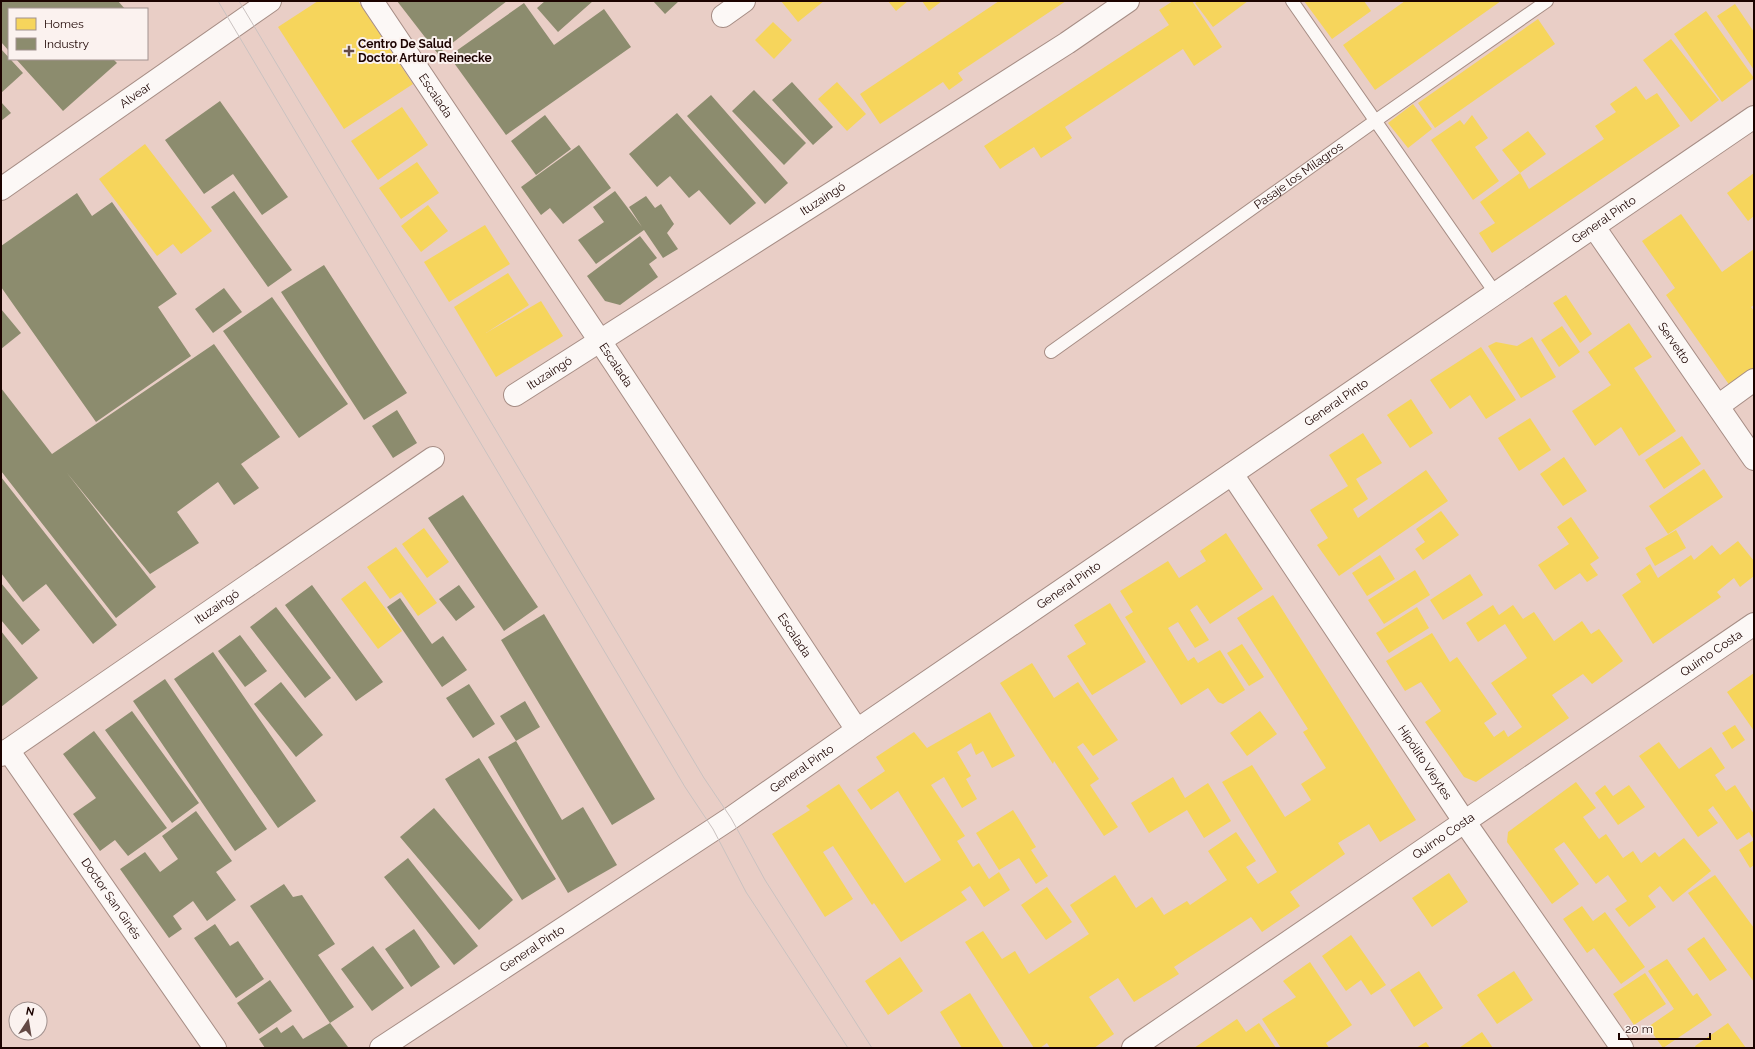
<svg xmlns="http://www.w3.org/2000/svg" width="1755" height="1049" viewBox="0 0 1755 1049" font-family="Raleway,sans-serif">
  <rect width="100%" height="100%" fill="#e9cec6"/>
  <path fill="#f6d55c" d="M318,1H358L413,84L344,129L278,27Z
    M781,1H824L798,22Z
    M888,1H908L896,11Z
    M922,1H942L929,11Z
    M999,1H1066L958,73L963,80L949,90L943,82L880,124L860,94Z
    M1173,1H1192L1222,47L1194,66L1183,49L1065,127L1072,138L1041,158L1034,147L1000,169L984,146L1169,25L1159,10Z
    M1198,1H1248L1213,27L1195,3Z
    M1304,1H1364L1371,11L1332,39Z
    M1405,1H1501L1375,90L1343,45Z
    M1735,4L1754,32V70L1717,16Z
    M1706,11L1754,78L1722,102L1674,34Z
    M1538,19L1555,44L1435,128L1418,103Z
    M773,22L792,40L774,59L755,40Z
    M1671,39L1719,100L1691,122L1643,60Z
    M837,82L866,114L847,131L818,99Z
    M1636,86L1646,100L1657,93L1680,126L1492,253L1479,233L1495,223L1480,202L1520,173L1529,189L1604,139L1595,126L1616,112L1610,104Z
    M1413,104L1432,129L1408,148L1388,123Z
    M402,107L428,145L378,180L351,141Z
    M1472,115L1488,138L1475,147L1499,181L1473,200L1431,140L1460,120L1464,125Z
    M1528,131L1546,154L1520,173L1502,150Z
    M145,144L212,231L181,254L173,244L157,256L99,179Z
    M417,162L439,193L401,219L379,188Z
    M1754,173V216L1748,221L1727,193Z
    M428,205L448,231L421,252L401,226Z
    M1681,214L1722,272L1754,249V305L1751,307L1754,311V370L1730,386L1666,295L1675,288L1642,241Z
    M485,225L510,264L449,302L424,262Z
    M508,273L529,305L486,333L541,301L563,336L496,377L454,307Z
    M1566,295L1592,334L1580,343L1553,303Z
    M1629,323L1652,357L1634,368L1676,431L1639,456L1621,427L1595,446L1572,411L1611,385L1588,352Z
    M1562,326L1580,352L1559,367L1541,340Z
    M1532,337L1556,377L1521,398L1488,346L1496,342L1517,346Z
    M1481,347L1516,400L1486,419L1470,395L1450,409L1430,380Z
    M1411,399L1433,433L1410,448L1387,415Z
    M1530,418L1551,450L1519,471L1498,438Z
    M1363,433L1382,463L1356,479L1368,499L1353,509L1358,518L1426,470L1448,501L1339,576L1317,545L1328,538L1310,510L1348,486L1329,455Z
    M1682,436L1701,464L1664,489L1645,460Z
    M1564,457L1587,491L1563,506L1540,474Z
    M1704,469L1723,497L1668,534L1649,506Z
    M1441,511L1459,535L1423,560L1415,549L1425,542L1416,529Z
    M1571,517L1599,558L1590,564L1598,575L1587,582L1580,573L1555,590L1538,565L1569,544L1557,527Z
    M424,528L449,562L427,578L402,544Z
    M1676,530L1686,548L1655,566L1645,548Z
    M1226,533L1263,589L1210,624L1197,605L1190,610L1209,640L1195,648L1178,622L1168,628L1188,661L1194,657L1198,663L1220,650L1245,690L1223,704L1218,702L1208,688L1181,705L1125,617L1133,612L1120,591L1168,561L1179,578L1206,561L1200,551Z
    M1738,541L1754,561V576L1740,587L1734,578L1717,592L1721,597L1653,644L1622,595L1641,582L1636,574L1650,564L1658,578L1691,555L1694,560L1712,545L1720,555Z
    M396,547L437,603L418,616L401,592L390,599L367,567Z
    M1380,555L1395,579L1367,596L1352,573Z
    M1415,570L1430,595L1384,624L1368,600Z
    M1470,574L1483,595L1443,620L1430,600Z
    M365,581L402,631L378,649L341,599Z
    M1273,595L1416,820L1380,842L1369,824L1338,843L1345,854L1290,892L1300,906L1262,932L1251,917L1174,967L1179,974L1134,1002L1118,978L1089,997L1114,1034L1094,1048H1050L1047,1043L1040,1048H1034L965,942L983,931L1002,959L1015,951L1029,974L1089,934L1070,905L1115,875L1136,908L1152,897L1164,915L1187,901L1190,905L1227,880L1208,851L1236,832L1256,861L1246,867L1258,884L1277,872L1222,782L1252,765L1285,817L1311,800L1301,784L1326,768L1303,732L1308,729L1237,618Z
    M1110,603L1146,662L1092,695L1067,656L1086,644L1074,625Z
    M1493,605L1499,615L1513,605L1523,619L1534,612L1554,641L1582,621L1591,634L1599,629L1623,661L1592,684L1583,674L1552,695L1569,718L1476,782L1464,777L1425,722L1441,711L1421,682L1405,691L1386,661L1432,633L1450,662L1457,657L1497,714L1484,723L1494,737L1504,730L1508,737L1522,727L1491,683L1527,658L1505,624L1478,642L1466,623Z
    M1417,607L1429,628L1389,653L1376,633Z
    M1242,644L1264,677L1249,686L1227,653Z
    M1032,663L1054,698L1078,682L1118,740L1093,756L1083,743L1077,747L1099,779L1090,785L1118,827L1104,836L1054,761L1053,764L1000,683Z
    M1754,673V731L1727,692Z
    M1260,711L1277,734L1247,756L1230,733Z
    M990,712L1015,756L992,768L983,751L976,755L971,743L957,752L971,776L966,779L977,799L962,808L944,777L931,785L965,836L957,841L973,867L979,863L989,879L999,872L1010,890L984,907L970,886L961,892L967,900L901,942L874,903L872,905L833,846L823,852L853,899L825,917L772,834L810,810L806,806L839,784L905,883L941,860L898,791L871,810L857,790L885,771L876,757L914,732L927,748Z
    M1735,725L1745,740L1732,749L1722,733Z
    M1659,742L1679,769L1711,747L1725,768L1715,775L1726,791L1735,785L1754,814V865L1750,868L1739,850L1754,840L1749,832L1737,840L1713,806L1708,810L1718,823L1698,837L1639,756Z
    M1173,777L1185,798L1208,783L1231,821L1204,838L1187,810L1149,833L1131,803Z
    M1576,782L1596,808L1583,817L1599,839L1606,834L1623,858L1633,851L1641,863L1655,852L1659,857L1684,838L1711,871L1673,902L1660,886L1648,896L1656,907L1629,927L1615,909L1627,901L1608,875L1596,884L1564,842L1554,849L1579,884L1552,904L1507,842L1508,832Z
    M1605,785L1613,796L1629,785L1645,807L1618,825L1595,793Z
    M1013,810L1036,847L1031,850L1048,876L1036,884L1019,858L999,870L976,833Z
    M1449,873L1468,902L1432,927L1412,898Z
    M1715,875L1754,928V982L1688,893Z
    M1047,887L1072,922L1046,940L1021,905Z
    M1582,906L1593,921L1605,912L1645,967L1621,984L1594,948L1587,953L1563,919Z
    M1351,935L1386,985L1371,995L1361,980L1346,991L1322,956Z
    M1704,937L1727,970L1710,981L1687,949Z
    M900,957L923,991L888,1015L865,981Z
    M1667,959L1693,996L1697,993L1712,1015L1663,1048L1648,1027L1674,1009L1648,971Z
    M1310,962L1352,1025L1326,1043L1329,1048H1281L1262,1019L1296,997L1283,981Z
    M1419,971L1443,1008L1414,1027L1390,990Z
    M1514,971L1533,1000L1497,1024L1477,995Z
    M1645,973L1666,1004L1634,1025L1613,994Z
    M970,993L1004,1048H962L940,1012Z
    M1237,1019L1246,1032L1259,1023L1276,1048H1194Z
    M1728,1023L1746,1048H1696L1695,1046Z
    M1482,1032L1493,1048H1459Z
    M1426,1042L1430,1048H1416Z"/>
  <path fill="#8c8c6e" d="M1,1H118L125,9H9V51L1,42Z
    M397,1H507L438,54Z
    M545,1H593L558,32L537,8Z
    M653,1H679L665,14Z
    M524,3L554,45L604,9L631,47L506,135L449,56Z
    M1,49L23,73L1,93Z
    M16,59H113L117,63L63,111Z
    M792,82L833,127L813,145L772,100Z
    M754,90L806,143L784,165L732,111Z
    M711,95L788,183L765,204L687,116Z
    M220,101L288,197L262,215L233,174L204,194L165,140Z
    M1,102L11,113L1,121Z
    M677,113L756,203L730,225L699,190L689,198L670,176L657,187L629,154Z
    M545,115L571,149L536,175L511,141Z
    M579,145L611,188L563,224L550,208L541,215L521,187Z
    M234,191L292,270L268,287L211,207Z
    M615,191L642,227L629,207L646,196L655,208L661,204L674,224L667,233L678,249L663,258L644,230L596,264L578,240L604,222L593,207Z
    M77,193L92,216L112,202L177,294L158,307L191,356L96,422L1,287V246Z
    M640,236L657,258L649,264L658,277L620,305L605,301L587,276Z
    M324,265L407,393L364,420L281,292Z
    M224,288L242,312L213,333L195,309Z
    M272,297L348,404L299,438L223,331Z
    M1,309L21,333L1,349Z
    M214,344L280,437L241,464L259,488L234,505L218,482L177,512L199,543L150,574L67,473L156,587L116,618L1,471V388L52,454Z
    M397,410L417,443L393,458L372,426Z
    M1,477L117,625L93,644L46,584L23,602L1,573Z
    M463,495L538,607L504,631L428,518Z
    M1,583L40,630L22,645L1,620Z
    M312,585L383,682L356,701L285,605Z
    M459,585L475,607L456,621L439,599Z
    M400,598L432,644L443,636L467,670L442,687L387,607Z
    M276,607L331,678L305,698L250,627Z
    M544,614L655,799L612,825L501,640Z
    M1,631L38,678L1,707Z
    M240,635L267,671L245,687L218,651Z
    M213,652L316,801L278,828L174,679Z
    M165,679L267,829L235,851L133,701Z
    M281,682L323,735L296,757L254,704Z
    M469,684L495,724L473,738L446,698Z
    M525,701L540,727L516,741L500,716Z
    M132,711L199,803L172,823L105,730Z
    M94,731L167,828L128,856L115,840L100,851L73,814L96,798L63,754Z
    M516,741L562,820L583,807L617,865L568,893L488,757Z
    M479,758L556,879L522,900L445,779Z
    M434,808L513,900L479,930L400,837Z
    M196,811L232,861L216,872L236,900L207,921L193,901L173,916L182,929L169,938L120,869L145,852L160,872L178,859L162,836Z
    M408,858L478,946L454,965L384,877Z
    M284,884L293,897L302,895L335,944L318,955L354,1007L330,1023L348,1047L347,1048H265L259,1039L277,1027L281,1033L293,1025L303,1039L330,1023L250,906Z
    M215,924L230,946L238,941L264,979L236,998L194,938Z
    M414,929L440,967L411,987L385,949Z
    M373,946L404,988L372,1011L341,969Z
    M270,980L292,1011L259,1034L237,1003Z"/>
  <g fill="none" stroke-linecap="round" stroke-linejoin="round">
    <g stroke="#a68d85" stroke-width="14">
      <g id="service">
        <path d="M1292,1L1496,294"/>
        <path id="s1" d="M1051,352L1375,121L1547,1"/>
      </g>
    </g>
    <g stroke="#a68d85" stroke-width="24">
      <g id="minor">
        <path id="s2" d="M372,1L600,341L857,730"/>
        <path d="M723,16L744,1"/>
        <path id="s3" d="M1,189L270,1"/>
        <path id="s4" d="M1594,227L1754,459"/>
        <path id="s5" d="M515,395L1067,43L1128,1"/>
        <path d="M1718,406L1754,380"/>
        <path id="s6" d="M1232,474L1464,821L1622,1048"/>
        <path id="s7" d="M8,750L215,1048"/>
        <path id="s8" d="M1,755L433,458"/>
        <path id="s9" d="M381,1048L731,818L857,730L1754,117"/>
        <path id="s10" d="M1133,1048L1754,624"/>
      </g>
    </g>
    <use href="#service" stroke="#fcf8f6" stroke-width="12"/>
    <use href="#minor" stroke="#fcf8f6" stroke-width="22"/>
    <path stroke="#cac2c0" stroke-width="1" d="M218,1L685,787L713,829L746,892L848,1048
      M239,1L704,778L731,818L765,880L872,1048"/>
  </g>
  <path fill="#644a45" stroke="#fbf2ef" stroke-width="1.5" d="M347 45h4v4h4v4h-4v4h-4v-4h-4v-4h4z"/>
  <g text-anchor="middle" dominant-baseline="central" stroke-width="4" stroke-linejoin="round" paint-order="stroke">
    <g font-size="12" font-weight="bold" fill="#1c0300" stroke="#fbf2ef" text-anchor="start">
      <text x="358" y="44">Centro De Salud<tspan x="358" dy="14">Doctor Arturo Reinecke</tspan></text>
    </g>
    <g font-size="12" fill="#1c0300" stroke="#fbf2ef">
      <text stroke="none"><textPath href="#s3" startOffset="164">Alvear</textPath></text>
      <text stroke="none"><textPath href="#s2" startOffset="114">Escalada</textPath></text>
      <text stroke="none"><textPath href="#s1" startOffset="304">Pasaje los Milagros</textPath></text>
      <text stroke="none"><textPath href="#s5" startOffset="365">Ituzaingó</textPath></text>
      <text stroke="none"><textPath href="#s9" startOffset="1477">General Pinto</textPath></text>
      <text stroke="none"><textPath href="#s4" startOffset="141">Servetto</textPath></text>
      <text stroke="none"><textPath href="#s2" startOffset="438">Escalada</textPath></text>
      <text stroke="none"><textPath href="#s5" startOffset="41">Ituzaingó</textPath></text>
      <text stroke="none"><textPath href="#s9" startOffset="1153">General Pinto</textPath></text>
      <text stroke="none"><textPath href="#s9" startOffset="829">General Pinto</textPath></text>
      <text stroke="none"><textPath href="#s8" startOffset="262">Ituzaingó</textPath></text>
      <text stroke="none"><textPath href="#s2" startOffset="762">Escalada</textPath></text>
      <text stroke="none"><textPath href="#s10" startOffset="700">Quirno Costa</textPath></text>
      <text stroke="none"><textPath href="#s6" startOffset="347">Hipólito Vieytes</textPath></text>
      <text stroke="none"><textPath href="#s9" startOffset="505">General Pinto</textPath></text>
      <text stroke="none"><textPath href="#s10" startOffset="376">Quirno Costa</textPath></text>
      <text stroke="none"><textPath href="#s7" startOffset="181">Doctor San Ginés</textPath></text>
      <text stroke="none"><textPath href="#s9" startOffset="181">General Pinto</textPath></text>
    </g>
  </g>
  <rect width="1755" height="1049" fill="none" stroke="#1c0300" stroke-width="4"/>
  <rect x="8" y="8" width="140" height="52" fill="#fbf2ef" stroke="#a2928f"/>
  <rect x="16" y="18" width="20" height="12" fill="#f6d55c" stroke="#a2928f"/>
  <text x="44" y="28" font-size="12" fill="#1c0300">Homes</text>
  <rect x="16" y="38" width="20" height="12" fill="#8c8c6e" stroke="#a2928f"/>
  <text x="44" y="48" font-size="12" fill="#1c0300">Industry</text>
  <g transform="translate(28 1021) rotate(12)"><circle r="19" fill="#fbf2ef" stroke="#a2928f"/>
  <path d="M0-3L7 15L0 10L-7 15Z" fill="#644a45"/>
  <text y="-6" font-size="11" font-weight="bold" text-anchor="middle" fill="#1c0300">N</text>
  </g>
  <path d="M1619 1033v6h91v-6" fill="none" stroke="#1c0300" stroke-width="2"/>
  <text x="1625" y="1033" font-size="12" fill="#1c0300" stroke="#fbf2ef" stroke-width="3" paint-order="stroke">20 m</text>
</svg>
